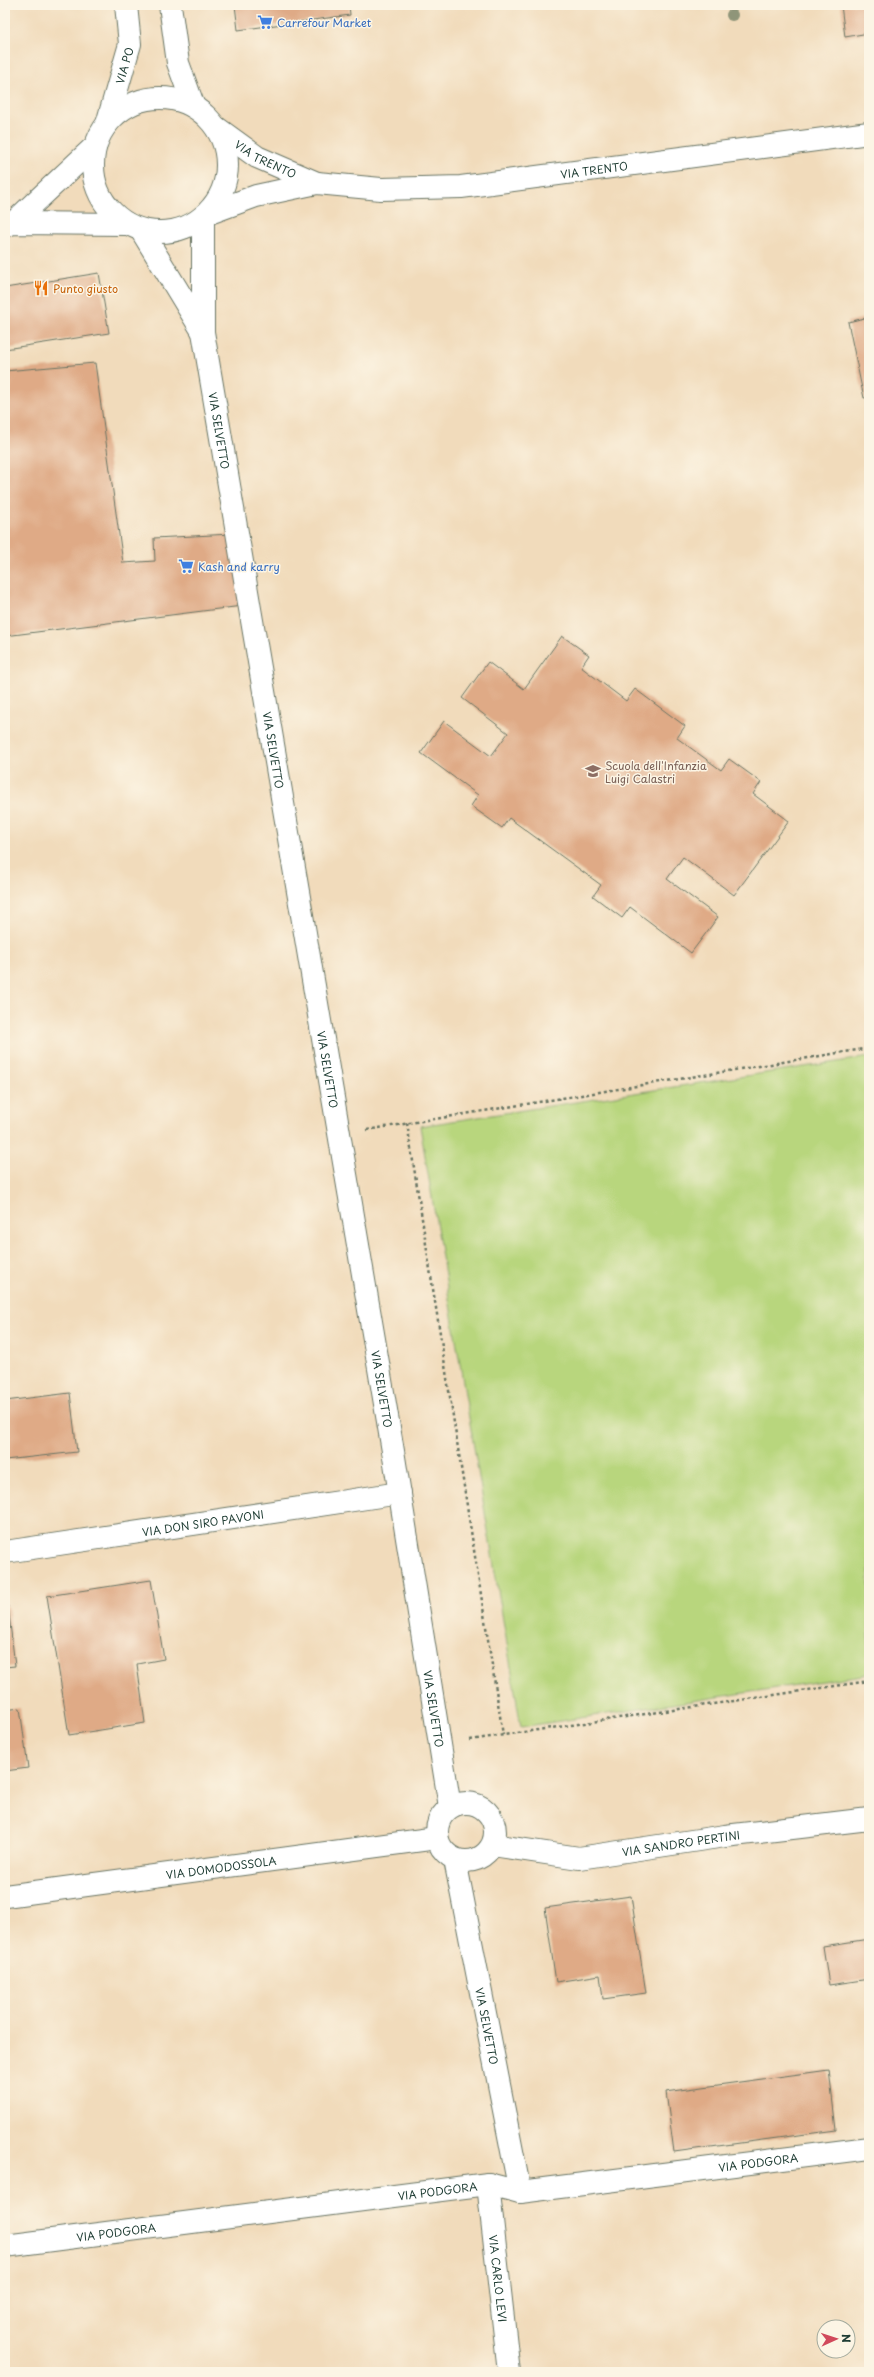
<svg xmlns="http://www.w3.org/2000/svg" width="874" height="2377" viewBox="0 0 874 2377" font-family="'Playpen Sans',sans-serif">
  <rect width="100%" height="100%" fill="#fcf5e5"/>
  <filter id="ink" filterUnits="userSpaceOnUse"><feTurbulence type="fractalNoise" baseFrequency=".025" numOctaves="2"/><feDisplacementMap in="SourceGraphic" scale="8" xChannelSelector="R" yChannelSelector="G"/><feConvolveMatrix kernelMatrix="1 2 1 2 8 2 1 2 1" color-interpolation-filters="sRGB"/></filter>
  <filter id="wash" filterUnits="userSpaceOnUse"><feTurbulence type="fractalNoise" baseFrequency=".012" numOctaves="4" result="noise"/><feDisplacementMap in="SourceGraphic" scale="16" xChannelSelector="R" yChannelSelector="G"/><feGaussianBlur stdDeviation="0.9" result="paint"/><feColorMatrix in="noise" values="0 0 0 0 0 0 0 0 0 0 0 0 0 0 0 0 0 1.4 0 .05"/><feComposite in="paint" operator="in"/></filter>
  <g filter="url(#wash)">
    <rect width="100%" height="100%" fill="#f1dbbb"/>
    <path fill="#b8d67d" stroke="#6c8a58" d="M869,1057V1674L521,1727L420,1126Z"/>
    <g id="blocks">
      <path fill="#dfaa86" d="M235,5H349L350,15L238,30Z
        M841,5H869V33L845,37Z
        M99,273L109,333L5,349V288Z
        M869,317V397L864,398L848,322Z
        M95,363L123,563L155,561L154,538L232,534L242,606L5,636V371Z
        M562,636L589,655L581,667L626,701L635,689L685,726L677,738L721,770L729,759L761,782L753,794L789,821L734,895L683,857L667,879L718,917L691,953L630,907L622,918L593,896L601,885L509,818L502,828L471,806L478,795L421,753L444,721L491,756L508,733L462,698L488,662L524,689Z
        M70,1393L77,1452L5,1460V1401Z
        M151,1580L164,1659L137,1664L145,1723L69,1735L47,1596Z
        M8,1606L15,1666L5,1667V1607Z
        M20,1708L28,1768L5,1771V1710Z
        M631,1896L646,1993L603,1999L600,1975L556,1982L545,1908Z
        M869,1939V1979L829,1985L823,1946Z
        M829,2070L836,2130L674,2152L666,2092Z"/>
    </g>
  </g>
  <g filter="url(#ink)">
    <use href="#blocks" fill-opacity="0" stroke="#687463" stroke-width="1"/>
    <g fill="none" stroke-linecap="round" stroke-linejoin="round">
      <g stroke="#687463" stroke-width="24">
        <g id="minor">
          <path d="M170,5L178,63L194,107"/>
          <path id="s1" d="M107,124L130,44L126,5"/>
          <path id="s2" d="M203,217V332L394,1457L450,1807"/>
          <path d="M141,230L203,332"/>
          <path id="s3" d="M5,1552L400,1493"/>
          <circle cx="466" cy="1832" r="29"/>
          <path id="s4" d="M493,1845L579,1858L725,1836L869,1819"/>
          <path id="s5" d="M455,1860L520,2192"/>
          <path id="s6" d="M5,1896L437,1838"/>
          <path id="s7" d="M488,2184L509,2372"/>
          <path id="s8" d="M5,2246L488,2184L520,2192L869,2148"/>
        </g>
      </g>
      <g stroke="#687463" stroke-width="24">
        <g id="tertiary">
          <circle cx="160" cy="165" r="67"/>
          <path id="s9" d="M217,128L257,157L317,183"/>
          <path id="s10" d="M207,214L256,196L317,183L381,189L461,187L869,133"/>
          <path d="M13,223L96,145"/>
          <path d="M5,226L13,223L127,224"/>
        </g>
      </g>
      <path stroke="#687463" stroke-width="2.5" stroke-dasharray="3 3" stroke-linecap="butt" d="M407,1123L503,1735
        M367,1130L869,1048
        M470,1740L869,1681"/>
      <use href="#minor" stroke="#fff" stroke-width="22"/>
      <use href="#tertiary" stroke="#fff" stroke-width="22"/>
    </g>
    <circle fill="#8f9579" cx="732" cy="15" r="6"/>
  </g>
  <defs>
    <g id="supermarket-bare" transform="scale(1.2)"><path d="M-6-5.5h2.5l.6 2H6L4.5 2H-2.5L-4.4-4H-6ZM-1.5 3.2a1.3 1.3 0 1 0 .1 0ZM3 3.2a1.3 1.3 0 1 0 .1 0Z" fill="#3f7fe0" stroke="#fcf5e5" stroke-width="2.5" paint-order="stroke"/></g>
    <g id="restaurant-bare" transform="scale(1.2)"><path d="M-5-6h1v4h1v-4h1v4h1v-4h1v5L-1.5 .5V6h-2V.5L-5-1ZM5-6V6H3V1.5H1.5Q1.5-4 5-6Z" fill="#e8710a" stroke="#fcf5e5" stroke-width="2.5" paint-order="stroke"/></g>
    <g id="school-bare" transform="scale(1.2)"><path d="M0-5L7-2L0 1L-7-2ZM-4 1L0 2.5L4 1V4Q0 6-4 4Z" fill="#8d6e63" stroke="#fcf5e5" stroke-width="2.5" paint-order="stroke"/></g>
  </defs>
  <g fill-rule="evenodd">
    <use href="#supermarket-bare" x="265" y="22"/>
    <use href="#restaurant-bare" x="41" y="288"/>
    <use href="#supermarket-bare" x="186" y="566"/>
    <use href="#school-bare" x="593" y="771"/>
  </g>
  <g text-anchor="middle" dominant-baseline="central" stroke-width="3" stroke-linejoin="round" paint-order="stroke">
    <g font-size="11" fill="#366cbe" stroke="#fcf5e5" text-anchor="start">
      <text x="277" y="22">Carrefour Market</text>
      <text x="198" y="566">Kash and karry</text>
    </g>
    <g font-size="11" fill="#1f3d34" stroke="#fcf5e5">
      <text stroke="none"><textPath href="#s1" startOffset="61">VIA PO</textPath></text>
      <text stroke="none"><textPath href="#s9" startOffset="58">VIA TRENTO</textPath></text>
      <text stroke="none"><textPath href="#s10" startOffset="393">VIA TRENTO</textPath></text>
      <text stroke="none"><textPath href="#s2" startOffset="215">VIA SELVETTO</textPath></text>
      <text stroke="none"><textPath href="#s2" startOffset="539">VIA SELVETTO</textPath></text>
      <text stroke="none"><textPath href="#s2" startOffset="863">VIA SELVETTO</textPath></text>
      <text stroke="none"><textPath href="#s2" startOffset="1187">VIA SELVETTO</textPath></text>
      <text stroke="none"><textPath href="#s3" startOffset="200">VIA DON SIRO PAVONI</textPath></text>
      <text stroke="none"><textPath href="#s2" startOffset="1511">VIA SELVETTO</textPath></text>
      <text stroke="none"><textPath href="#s4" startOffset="190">VIA SANDRO PERTINI</textPath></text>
      <text stroke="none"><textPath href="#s6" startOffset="218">VIA DOMODOSSOLA</textPath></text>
      <text stroke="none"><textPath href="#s5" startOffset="169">VIA SELVETTO</textPath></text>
      <text stroke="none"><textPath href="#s8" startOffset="760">VIA PODGORA</textPath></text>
      <text stroke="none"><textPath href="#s8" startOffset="436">VIA PODGORA</textPath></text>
      <text stroke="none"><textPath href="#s8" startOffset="112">VIA PODGORA</textPath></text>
      <text stroke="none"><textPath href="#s7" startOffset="95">VIA CARLO LEVI</textPath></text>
    </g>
    <g font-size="11" fill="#c56008" stroke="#fcf5e5" text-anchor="start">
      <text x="53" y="288">Punto giusto</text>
    </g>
    <g font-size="11" fill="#785e54" stroke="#fcf5e5" text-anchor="start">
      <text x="605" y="765">Scuola dell'Infanzia<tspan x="605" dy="13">Luigi Calastri</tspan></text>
    </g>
  </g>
  <rect width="874" height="2377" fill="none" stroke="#fcf5e5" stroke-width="20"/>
  <g transform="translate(836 2339) rotate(87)"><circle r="19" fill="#fcf5e5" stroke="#a4ab9e"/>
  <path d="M0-3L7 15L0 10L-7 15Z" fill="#d1495b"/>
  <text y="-6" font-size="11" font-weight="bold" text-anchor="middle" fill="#1f3d34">N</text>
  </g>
</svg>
